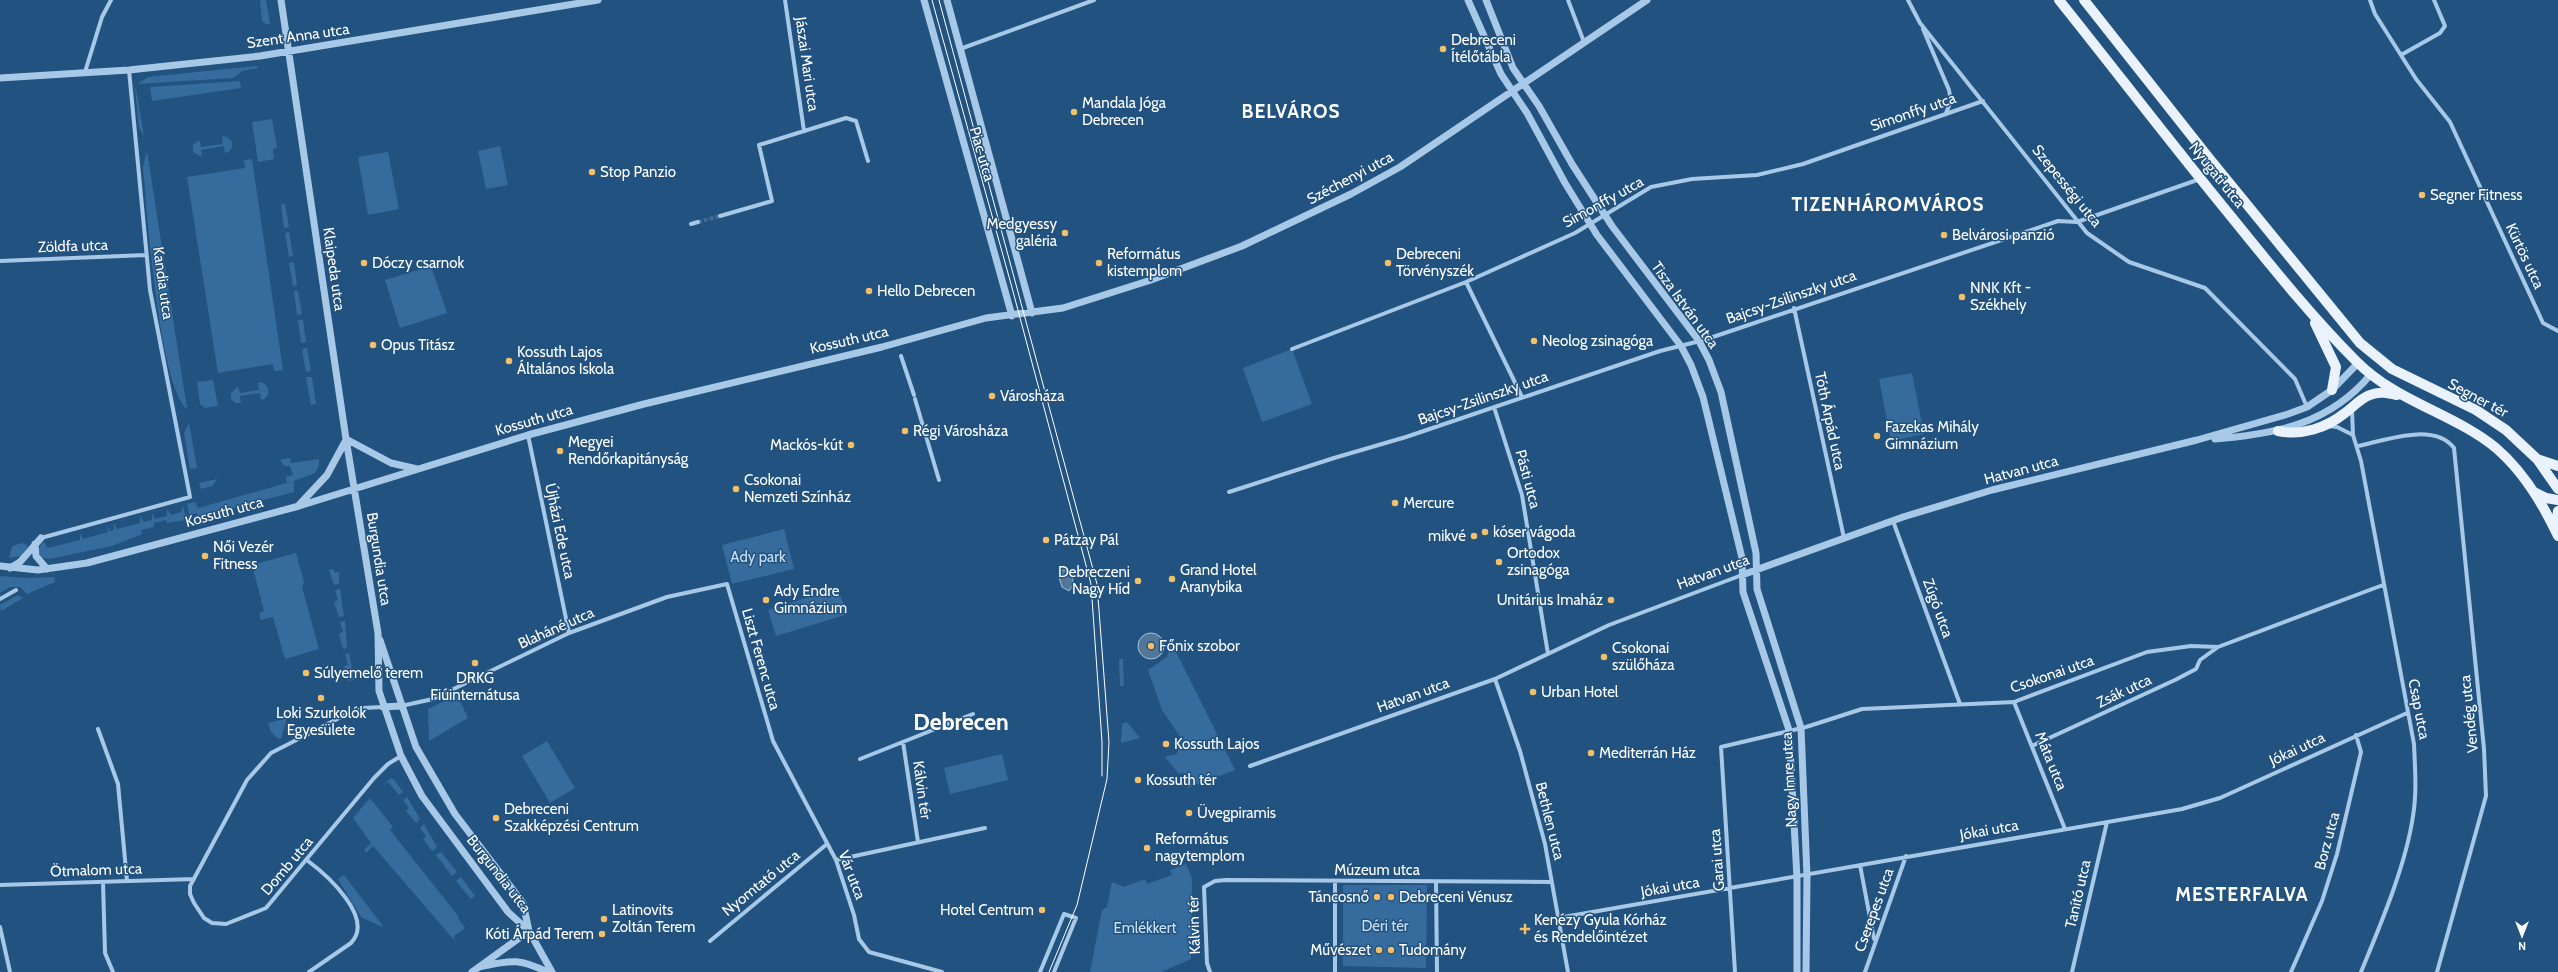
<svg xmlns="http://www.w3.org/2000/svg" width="2558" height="972" viewBox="0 0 2558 972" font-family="Cabin,sans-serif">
  <rect width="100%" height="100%" fill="#22527f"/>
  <path fill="#366c9d" d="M260,0H266L270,24H266L262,21Z
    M257,66L258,68L242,71L233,78L137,84L148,77Z
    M240,81L241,88L152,101L150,87Z
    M135,88H136L144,136L139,128Z
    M272,119L277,148L273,149L274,159L258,162L252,122Z
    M222,136L227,137L232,142C233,148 230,152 225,153L224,146L201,150L202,157L193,152V145L199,140L201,147L223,144Z
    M500,146L508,185L486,189L478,151Z
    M147,151L187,409C159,386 147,210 143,167Z
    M388,152L399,209L368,215L358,157Z
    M252,159L283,370L274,371L273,364L218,373L187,177L245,168L244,160Z
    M281,204H285L289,227L284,228Z
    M289,232L293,256L289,257L285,233Z
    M294,262L297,285L293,286L289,263Z
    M431,266L447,313L400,328L385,280Z
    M294,291H298L302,314L297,315Z
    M298,320H303L306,342L301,343Z
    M307,348L311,371L306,372L302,349Z
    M1292,349L1312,404L1262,422L1243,368Z
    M1912,373L1924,434L1891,441L1879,379Z
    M306,377H312L316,404L311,405Z
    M213,380L218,406L205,408L200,404L197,382Z
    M261,382C271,386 271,397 261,400L260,393L240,396L241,403H235L231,399V393L238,386L240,393L259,390L258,383Z
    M189,423L197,468L190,469L184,433Z
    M290,458L291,463L319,459V466L315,473L294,481V492L198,517L197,513L191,515L190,519L187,504L195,502L198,508L287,483L286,477L293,475L290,466H284L280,460Z
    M217,479L212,486L201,489L199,483Z
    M183,505L186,520L167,523L166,520L154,523V527L141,530L142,534L112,546L49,559L43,558C37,553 38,546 44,542L48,548L80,540V533L83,539L108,532L107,525L110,531L114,530V523L117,529L140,523V516L144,522L152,520V513L155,519L167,516V509L171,515L181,512Z
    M784,529L794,569L732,584L722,545Z
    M23,543L28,546L21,556L9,558L12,546Z
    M296,553L304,582L302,587L319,649L285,659L273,617L261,620L259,613L264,611L252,565Z
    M333,569L335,573L339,572V584L334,585L329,570Z
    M0,576L27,578L54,577L55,582L27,594L20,587H10L0,593Z
    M837,588L848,614L776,636L768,610Z
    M340,589L344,616L339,617L334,602L338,600L335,590Z
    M18,595L23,598L1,611L0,605Z
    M345,621L347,648L343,649L339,634L343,632L340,622Z
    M1171,642L1235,770L1188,788L1183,773L1179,774L1165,757L1177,754L1181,738L1162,710L1148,670L1167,657Z
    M349,653L354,680L348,681L344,666L348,665L345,654Z
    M1119,659H1123L1124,686H1120Z
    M457,695L468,718L429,741L428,709Z
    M287,718L281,739C273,738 270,730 268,723Z
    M1127,722L1140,738L1121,743L1122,724Z
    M547,741L575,788L550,803L522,756Z
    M1002,754L1008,780L950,794L944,768Z
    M389,779H394L403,792L399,795L388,782L383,786Z
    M407,797L420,819L416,823L406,811L409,808L403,800Z
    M370,798L393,827L390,830L459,917L458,918L465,928L454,936L455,941L373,846L366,853L364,850L371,843L353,818Z
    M424,824L437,847L432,851L423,839L426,836L420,828Z
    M441,852L457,872L452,876L436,855Z
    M1186,864L1192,878L1191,959L1161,972H1090L1102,910L1107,907L1112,882L1124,887L1145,879L1147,884L1172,875L1170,870Z
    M344,875L383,926L382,927L361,917L338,879Z
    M461,877L475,896L471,899L456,881Z
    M1343,885H1427L1426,968L1343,966Z"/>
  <path fill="#547798" stroke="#9bc5e8" d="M1063,570C1072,570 1073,578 1073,585L1069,591L1062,587L1059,577L1061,571Z
    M1138 646a13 13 0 1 1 26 0a13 13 0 1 1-26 0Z"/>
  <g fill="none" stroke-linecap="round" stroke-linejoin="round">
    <path stroke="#436c92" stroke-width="4" stroke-dasharray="4 2" stroke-linecap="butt" d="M698,222L720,216"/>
    <path stroke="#a7c9e7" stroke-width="4" d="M785,0L804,131
      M1568,0L1584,42
      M1908,0L1920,23L2087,233L2129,262L2205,288L2295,379L2307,407
      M2370,0L2375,14L2416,79L2450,122L2543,323L2558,331
      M1923,29L1949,90L1951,101L1946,113
      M960,49L1094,0
      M2401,55L2440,33L2445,26L2434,0
      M85,72L102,17L111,0
      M720,216L772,201L759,145L846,118L856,121L868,161
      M691,224L698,222
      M0,261L146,255
      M1466,282L1522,397
      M1794,308L1844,538
      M1292,349L1466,282L1575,233L1651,187L1692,179L1757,175L1803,164L1983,101
      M901,356L914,395
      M915,399L939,480
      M1494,407L1522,495L1548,654
      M2352,410L2353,435L2361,461L2414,744C2415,768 2417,792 2413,816C2406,865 2380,926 2361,972
      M2329,426L2337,427L2353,435
      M528,435L569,633
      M2358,446C2386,440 2434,422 2454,448L2484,749L2486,796L2437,972
      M1229,492L1334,458L1406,437L1660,351L1704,340L2058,221L2077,222L2200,179
      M1893,521L1960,704
      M41,538L190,497L150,290L129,70
      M0,599L16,590
      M1495,679L1520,751L1545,844L1568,972
      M2014,702L2065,829
      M401,706L433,699L569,633L667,597L727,584L773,741L836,860L854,915L859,939L869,952L942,972
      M383,707L363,708L347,714L271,753L247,780L190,886V894L194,903L204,918L212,923L226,924L266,908L374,778L388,764L401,756
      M98,729L118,784L127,881
      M903,742L918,842
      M2032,746L2175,680L2196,669L2200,660L2218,647
      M860,759L973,714
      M1250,766L1495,679L1609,625L1742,575
      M836,860L985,828
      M308,861C327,875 375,918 351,943L309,972
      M1860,865L1874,939
      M103,882L105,953L113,972
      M1335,882V972
      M1436,882L1437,972
      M0,885L194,879
      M1558,918L2182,809L2220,798L2407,713
      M0,927L10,972
      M710,941L827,844
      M1040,972L1064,914L1076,918L1054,972
      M1210,972L1207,963L1204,887L1215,881L1226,880L1551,882
      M1735,972L1721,747L1806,727L1862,709L2014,702L2147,652L2191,646L2218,647L2383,585
      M1865,972L1906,856
      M2072,972L2107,822
      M2291,972L2322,901L2337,854L2361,752L2356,735"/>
    <path stroke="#a7c9e7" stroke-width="7" d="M281,0L346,439L378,633L379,691L401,756L422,796L508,912L529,931
      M924,0L1012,316
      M947,0L1032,313
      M1468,0L1501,74L1527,113L1565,183L1597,235L1681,346L1691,365L1703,397L1742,558L1743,592L1789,730L1797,878V972
      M1486,0L1513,68L1539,106L1572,164L1612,226L1699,341L1709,360L1721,392L1756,553L1757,589L1801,728L1807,876L1806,972
      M0,78L129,70L260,56L598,0
      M346,439L391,463L417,469
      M2215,439C2276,434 2330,424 2371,374
      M299,505L327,475L346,440
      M35,544L36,556L47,569
      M0,566L38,570L87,563L299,506L528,435L644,404L882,347L986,318L1063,308L1151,280L1242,246L1351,194L1400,167L1647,0
      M10,568L20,562L41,538
      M1742,575L1903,517L1992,490L2197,440L2288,414L2307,407L2332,390L2358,363
      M380,640L416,747L455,814L523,903L529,931L552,972
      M383,707L400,706
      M479,967C510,961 517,957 547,972
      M472,972L529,931"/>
    <path stroke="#e9f2fd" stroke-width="10" d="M2059,0C2119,75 2177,151 2238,225C2276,272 2314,319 2357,362C2397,402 2455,414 2496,448C2524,472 2543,504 2558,536
      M2084,0L2209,158L2360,343L2392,369L2476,410L2506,430L2537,459L2558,489
      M2315,323L2336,367L2332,390
      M2278,431C2302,436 2326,428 2345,413C2353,407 2361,398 2370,395C2379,391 2388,393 2397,395
      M2537,459L2558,466
      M2534,492L2546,498L2558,500
      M2555,529L2558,511"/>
    <path stroke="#fff" stroke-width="1" d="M932,0L1011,284L1091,584L1102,742V776
      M939,0L1097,584L1109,742L1107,779L1077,905L1049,972"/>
  </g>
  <g fill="#f3c069" stroke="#22527f" stroke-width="1.5">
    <circle cx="1443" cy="49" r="4"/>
    <circle cx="1074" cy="112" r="4"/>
    <circle cx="592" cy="172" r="4"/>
    <circle cx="2422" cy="195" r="4"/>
    <circle cx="1065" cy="233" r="4"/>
    <circle cx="1944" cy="235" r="4"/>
    <circle cx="364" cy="263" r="4"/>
    <circle cx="1099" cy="263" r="4"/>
    <circle cx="1388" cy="263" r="4"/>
    <circle cx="869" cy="291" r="4"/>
    <circle cx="1962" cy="297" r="4"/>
    <circle cx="1534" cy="341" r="4"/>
    <circle cx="373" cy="345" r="4"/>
    <circle cx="509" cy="361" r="4"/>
    <circle cx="992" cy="396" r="4"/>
    <circle cx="905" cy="431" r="4"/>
    <circle cx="1877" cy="436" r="4"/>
    <circle cx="851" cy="445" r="4"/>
    <circle cx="560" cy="451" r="4"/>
    <circle cx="736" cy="489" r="4"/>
    <circle cx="1395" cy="503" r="4"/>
    <circle cx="1485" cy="532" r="4"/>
    <circle cx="1474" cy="536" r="4"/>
    <circle cx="1046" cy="540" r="4"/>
    <circle cx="205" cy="556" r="4"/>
    <circle cx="1499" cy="562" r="4"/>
    <circle cx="1172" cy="579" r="4"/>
    <circle cx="1138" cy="581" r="4"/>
    <circle cx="766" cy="600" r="4"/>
    <circle cx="1611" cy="600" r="4"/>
    <circle cx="1151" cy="646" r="4"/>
    <circle cx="1604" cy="657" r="4"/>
    <circle cx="475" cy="663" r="4"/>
    <circle cx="306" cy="673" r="4"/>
    <circle cx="1533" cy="692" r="4"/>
    <circle cx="321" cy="698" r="4"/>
    <circle cx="1166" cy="744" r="4"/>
    <circle cx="1591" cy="753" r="4"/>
    <circle cx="1138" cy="780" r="4"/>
    <circle cx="1189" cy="813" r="4"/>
    <circle cx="496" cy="818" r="4"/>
    <circle cx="1147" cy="848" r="4"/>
    <circle cx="1377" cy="897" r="4"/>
    <circle cx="1391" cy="897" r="4"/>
    <circle cx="1042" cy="910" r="4"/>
    <circle cx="604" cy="919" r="4"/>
    <path d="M1523 923h4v4h4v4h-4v4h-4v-4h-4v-4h4z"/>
    <circle cx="602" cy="934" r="4"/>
    <circle cx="1379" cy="950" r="4"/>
    <circle cx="1391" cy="950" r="4"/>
  </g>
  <g text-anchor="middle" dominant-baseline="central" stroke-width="3" stroke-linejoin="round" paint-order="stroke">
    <g font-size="15" fill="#fff" stroke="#22527f">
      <text transform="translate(298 36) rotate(-8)">Szent Anna utca</text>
      <text transform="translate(807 64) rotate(82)">Jászai Mari utca</text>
      <text transform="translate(1913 112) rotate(-19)">Simonffy utca</text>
      <text transform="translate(982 154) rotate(74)">Piac utca</text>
      <text transform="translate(2217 175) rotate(51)">Nyugati utca</text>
      <text transform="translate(1350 178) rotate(-28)">Széchenyi utca</text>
      <text transform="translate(2067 186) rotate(51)">Szepességi utca</text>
      <text transform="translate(1603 202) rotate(-29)">Simonffy utca</text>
      <text transform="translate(73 246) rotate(-2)">Zöldfa utca</text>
      <text transform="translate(2525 256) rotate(65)">Kürtös utca</text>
      <text transform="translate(334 269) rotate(82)">Klaipeda utca</text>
      <text transform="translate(163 283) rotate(82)">Kandia utca</text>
      <text transform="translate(1791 297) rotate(-19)">Bajcsy-Zsilinszky utca</text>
      <text transform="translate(1685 305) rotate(54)">Tisza István utca</text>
      <text transform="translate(849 340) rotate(-13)">Kossuth utca</text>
      <text transform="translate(1483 398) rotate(-19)">Bajcsy-Zsilinszky utca</text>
      <text transform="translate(2478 398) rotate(28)">Segner tér</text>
      <text transform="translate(534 420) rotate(-16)">Kossuth utca</text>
      <text transform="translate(1830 421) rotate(78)">Tóth Árpád utca</text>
      <text transform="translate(2021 470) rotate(-15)">Hatvan utca</text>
      <text transform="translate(1528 479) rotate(75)">Pásti utca</text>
      <text transform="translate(224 512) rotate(-15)">Kossuth utca</text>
      <text transform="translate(560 531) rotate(78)">Újházi Ede utca</text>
      <text transform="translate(379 559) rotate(81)">Burgundia utca</text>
      <text transform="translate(1713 572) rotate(-20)">Hatvan utca</text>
      <text transform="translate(1938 608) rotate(70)">Zúgó utca</text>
      <text transform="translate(556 628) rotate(-24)">Blaháné utca</text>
      <text transform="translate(761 659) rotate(74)">Liszt Ferenc utca</text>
      <text transform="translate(2052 674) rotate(-19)">Csokonai utca</text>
      <text transform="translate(2124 691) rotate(-25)">Zsák utca</text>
      <text transform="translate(1413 695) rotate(-20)">Hatvan utca</text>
      <text transform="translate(2419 709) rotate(79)">Csap utca</text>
      <text transform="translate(2469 714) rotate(-96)">Vendég utca</text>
      <text transform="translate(2297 749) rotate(-25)">Jókai utca</text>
      <text transform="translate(2051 761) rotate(68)">Máta utca</text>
      <text transform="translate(1789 780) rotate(-93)">Nagy Imre utca</text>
      <text transform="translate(922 790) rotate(82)">Kálvin tér</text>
      <text transform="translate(1550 821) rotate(76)">Bethlen utca</text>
      <text transform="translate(1989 830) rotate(-10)">Jókai utca</text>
      <text transform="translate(2327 841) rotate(-75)">Borz utca</text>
      <text transform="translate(1717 860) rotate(-94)">Garai utca</text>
      <text transform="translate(287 866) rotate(-50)">Domb utca</text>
      <text transform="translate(96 870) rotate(-2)">Ötmalom utca</text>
      <text x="1377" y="870">Múzeum utca</text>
      <text transform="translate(499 874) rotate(52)">Burgundia utca</text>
      <text transform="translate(852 875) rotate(69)">Vár utca</text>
      <text transform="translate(761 883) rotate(-39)">Nyomtató utca</text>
      <text transform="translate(1670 887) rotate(-10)">Jókai utca</text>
      <text transform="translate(2078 894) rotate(-77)">Tanító utca</text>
      <text transform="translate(1874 910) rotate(-70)">Cserepes utca</text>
      <text transform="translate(1194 925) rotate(-92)">Kálvin tér</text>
    </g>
    <g font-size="15" fill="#fff" stroke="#22527f" text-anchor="start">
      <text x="1451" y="40">Debreceni<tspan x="1451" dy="17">Ítélőtábla</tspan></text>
      <text x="1082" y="103">Mandala Jóga<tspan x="1082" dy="17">Debrecen</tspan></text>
      <text x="600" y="172">Stop Panzio</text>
      <text x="2430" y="195">Segner Fitness</text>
      <text x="1057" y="224" text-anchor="end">Medgyessy<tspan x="1057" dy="17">galéria</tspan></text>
      <text x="1952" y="235">Belvárosi panzió</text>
      <text x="1107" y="254">Református<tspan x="1107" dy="17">kistemplom</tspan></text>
      <text x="1396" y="254">Debreceni<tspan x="1396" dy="17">Törvényszék</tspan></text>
      <text x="372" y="263">Dóczy csarnok</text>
      <text x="1970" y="288">NNK Kft -<tspan x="1970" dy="17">Székhely</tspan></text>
      <text x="877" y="291">Hello Debrecen</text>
      <text x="1542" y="341">Neolog zsinagóga</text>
      <text x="381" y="345">Opus Titász</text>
      <text x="517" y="352">Kossuth Lajos<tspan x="517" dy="17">Általános Iskola</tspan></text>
      <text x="1000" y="396">Városháza</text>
      <text x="1885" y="427">Fazekas Mihály<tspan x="1885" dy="17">Gimnázium</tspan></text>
      <text x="913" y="431">Régi Városháza</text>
      <text x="568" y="442">Megyei<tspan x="568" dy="17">Rendőrkapitányság</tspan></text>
      <text x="843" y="445" text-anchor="end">Mackós-kút</text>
      <text x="744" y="480">Csokonai<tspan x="744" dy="17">Nemzeti Színház</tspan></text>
      <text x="1403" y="503">Mercure</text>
      <text x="1493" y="532">kóser vágoda</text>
      <text x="1466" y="536" text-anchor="end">mikvé</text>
      <text x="1054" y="540">Pátzay Pál</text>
      <text x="213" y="547">Női Vezér<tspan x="213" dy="17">Fitness</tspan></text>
      <text x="1507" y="553">Ortodox<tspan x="1507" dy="17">zsinagóga</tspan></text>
      <text x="1180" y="570">Grand Hotel<tspan x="1180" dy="17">Aranybika</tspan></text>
      <text x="1130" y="572" text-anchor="end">Debreczeni<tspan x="1130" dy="17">Nagy Híd</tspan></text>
      <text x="774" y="591">Ady Endre<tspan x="774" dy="17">Gimnázium</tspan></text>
      <text x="1603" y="600" text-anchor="end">Unitárius Imaház</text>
      <text x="1159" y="646">Főnix szobor</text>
      <text x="1612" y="648">Csokonai<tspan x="1612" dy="17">szülőháza</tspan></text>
      <text x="314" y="673">Súlyemelő terem</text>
      <text x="475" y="678" text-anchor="middle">DRKG<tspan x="475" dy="17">Fiúinternátusa</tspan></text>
      <text x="1541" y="692">Urban Hotel</text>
      <text x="321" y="713" text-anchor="middle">Loki Szurkolók<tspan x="321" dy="17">Egyesülete</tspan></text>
      <text x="1174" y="744">Kossuth Lajos</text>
      <text x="1599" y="753">Mediterrán Ház</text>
      <text x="1146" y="780">Kossuth tér</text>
      <text x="504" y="809">Debreceni<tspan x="504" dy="17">Szakképzési Centrum</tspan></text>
      <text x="1197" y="813">Üvegpiramis</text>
      <text x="1155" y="839">Református<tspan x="1155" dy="17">nagytemplom</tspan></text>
      <text x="1369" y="897" text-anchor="end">Táncosnő</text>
      <text x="1399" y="897">Debreceni Vénusz</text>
      <text x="612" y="910">Latinovits<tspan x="612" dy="17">Zoltán Terem</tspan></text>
      <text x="1034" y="910" text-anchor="end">Hotel Centrum</text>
      <text x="1534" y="920">Kenézy Gyula Kórház<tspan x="1534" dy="17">és Rendelőintézet</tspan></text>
      <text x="594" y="934" text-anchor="end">Kóti Árpád Terem</text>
      <text x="1371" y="950" text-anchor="end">Művészet</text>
      <text x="1399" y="950">Tudomány</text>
    </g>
    <g font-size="15" fill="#cbe1f5" stroke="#22527f">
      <text x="758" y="557">Ady park</text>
      <text x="1385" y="926">Déri tér</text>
      <text x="1145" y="928">Emlékkert</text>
    </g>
    <g font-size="19" font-weight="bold" letter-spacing="1" fill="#fff" stroke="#22527f">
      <text x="1291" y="111">BELVÁROS</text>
      <text x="1888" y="204">TIZENHÁROMVÁROS</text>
      <text x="2242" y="894">MESTERFALVA</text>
    </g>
    <g font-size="23" font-weight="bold" fill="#fff" stroke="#22527f">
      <text x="961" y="722">Debrecen</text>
    </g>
  </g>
  <g transform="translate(2522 936) rotate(180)" stroke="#22527f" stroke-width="3" paint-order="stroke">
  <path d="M0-3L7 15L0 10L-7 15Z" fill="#ffffff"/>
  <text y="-6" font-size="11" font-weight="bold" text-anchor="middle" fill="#ffffff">N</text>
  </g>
</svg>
